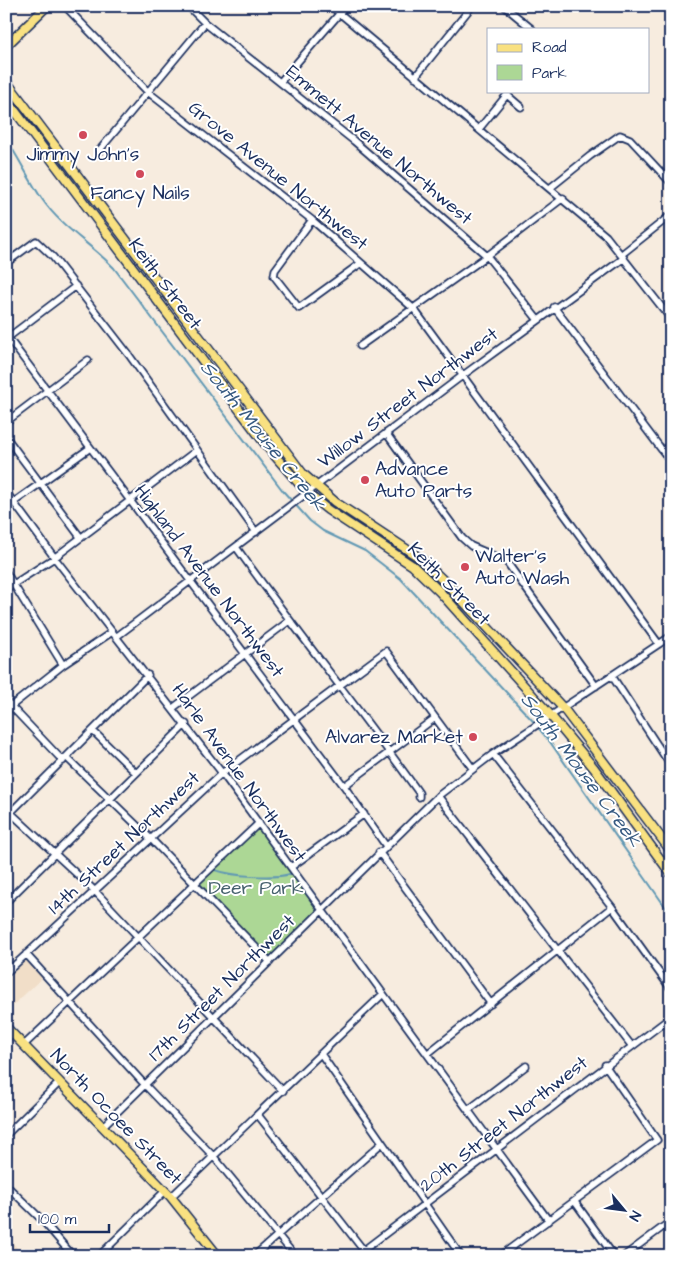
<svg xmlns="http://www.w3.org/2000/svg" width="677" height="1262" viewBox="0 0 677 1262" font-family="'Architects Daughter',sans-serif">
  <rect width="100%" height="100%" fill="#f7ecdf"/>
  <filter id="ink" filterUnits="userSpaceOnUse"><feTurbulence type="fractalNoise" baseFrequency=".02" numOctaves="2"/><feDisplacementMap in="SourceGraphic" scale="10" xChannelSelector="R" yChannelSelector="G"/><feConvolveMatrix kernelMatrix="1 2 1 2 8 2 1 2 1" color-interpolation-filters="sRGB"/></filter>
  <g filter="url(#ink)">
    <path fill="#f1dec8" d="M26,960L43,977L6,1012V979Z
      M6,1235L24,1256H6Z"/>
    <path fill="#acd795" stroke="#64837a" d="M256,829L261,831L316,908L315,913L270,956L264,953L200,883Z"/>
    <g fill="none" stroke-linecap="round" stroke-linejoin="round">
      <path stroke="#6198b4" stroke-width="2" d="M6,139C19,158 29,180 42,199C61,227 91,244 114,268L283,491L310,521L323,531L365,551L401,579L532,720L550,742L671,915
        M215,870C231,876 274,879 290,874"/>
      <g stroke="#1b2f5e" stroke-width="9">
        <path id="minor" d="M65,6L148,92L312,220L414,309L659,644
          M188,6L205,23L354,141L487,256L538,320
          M331,6L606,236L671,319
          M504,6L532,29
          M415,77L472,6
          M281,81L346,6
          M507,95L521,107
          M479,129L510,91
          M98,152L205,23
          M550,188L590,156L620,135L630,139L671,183
          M312,220L275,270L274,276L299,308L361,263
          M622,254L671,215
          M6,263L36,241L53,257L129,355L256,532
          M554,307L671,462
          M6,335L344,786L386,846
          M6,339L76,286
          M360,346L487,256L563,198
          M6,422L88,360
          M386,433L462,538L471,546L506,561L596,686
          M6,437L81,538
          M6,492L57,561L222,773L549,1221
          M14,502L90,448
          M236,547C296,631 360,710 419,793V797
          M6,572L63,665
          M6,589L54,558L197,450
          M116,637L462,376L624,258
          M612,676L671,766
          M6,701L63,761
          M10,707L63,665L112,632
          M173,708L289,621
          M93,731L136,773
          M493,754L612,907L671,989
          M66,757L154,842L270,962
          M344,786L435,718
          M438,796L631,1045
          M11,813L94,890L283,1091
          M6,817L148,675
          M379,852L491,1004
          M291,867L364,814
          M6,902L186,724
          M26,954L145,1085L214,1157L295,1256
          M6,973L222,773L386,651L473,769
          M24,1045L259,823
          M321,1054L461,1256
          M427,1054L612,907
          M468,1110L526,1066
          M258,1115L368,1256
          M103,1126L438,796L493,754L671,636
          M6,1135L60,1082
          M6,1185L43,1221L73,1256
          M171,1197L383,994
          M575,1202L614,1256
          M99,1256L165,1191
          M254,1256L382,1143
          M356,1256L671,1017
          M500,1256L657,1140L605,1065
          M624,1256L671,1221"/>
      </g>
      <g stroke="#1b2f5e" stroke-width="11">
        <path id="major" d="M6,46L47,6
          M6,81L303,474L335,502L420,558L448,585L563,708L671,851
          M6,99L269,449L308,494L328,510L413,566L440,592L551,716L594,768L671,874
          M6,1027L171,1197L218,1256"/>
      </g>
      <use href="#minor" stroke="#fff" stroke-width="5.5"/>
      <use href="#major" stroke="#f9e181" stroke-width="8"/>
    </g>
  </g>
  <g fill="#d1495b" stroke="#fff" stroke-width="2">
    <circle cx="83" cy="135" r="5"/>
    <circle cx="140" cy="174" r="5"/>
    <circle cx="365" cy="480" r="5"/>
    <circle cx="465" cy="567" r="5"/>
    <circle cx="473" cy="737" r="5"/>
  </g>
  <g text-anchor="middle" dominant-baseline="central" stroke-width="4" stroke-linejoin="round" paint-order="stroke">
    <g font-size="19" fill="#1b2f5e" stroke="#fff">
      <text transform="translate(379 145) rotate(40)">Emmett Avenue Northwest</text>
      <text transform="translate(278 176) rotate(39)">Grove Avenue Northwest</text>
      <text transform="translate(165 284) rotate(53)">Keith Street</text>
      <text transform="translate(408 398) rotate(-37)">Willow Street Northwest</text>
      <text transform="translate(209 581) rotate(53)">Highland Avenue Northwest</text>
      <text transform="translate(449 584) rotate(45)">Keith Street</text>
      <text transform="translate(239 773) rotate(54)">Harle Avenue Northwest</text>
      <text transform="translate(124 843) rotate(-43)">14th Street Northwest</text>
      <text transform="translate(222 988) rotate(-45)">17th Street Northwest</text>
      <text transform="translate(116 1117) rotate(46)">North Ocoee Street</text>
      <text transform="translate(504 1124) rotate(-38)">20th Street Northwest</text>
    </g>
    <g font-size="19" fill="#1b2f5e" stroke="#fff">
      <text x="83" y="154">Jimmy John's</text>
      <text x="140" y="193">Fancy Nails</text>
      <text x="375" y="469" text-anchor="start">Advance<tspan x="375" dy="22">Auto Parts</tspan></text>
      <text x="475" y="556" text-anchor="start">Walter's<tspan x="475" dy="22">Auto Wash</tspan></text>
      <text x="463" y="737" text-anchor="end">Alvarez Market</text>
    </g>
    <g font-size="19" fill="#46616e" stroke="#fff">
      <text x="256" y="888">Deer Park</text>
    </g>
    <g font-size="20" font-style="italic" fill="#385b82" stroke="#fff">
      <text transform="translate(263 436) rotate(51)">South Mouse Creek</text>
      <text transform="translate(581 770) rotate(53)">South Mouse Creek</text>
    </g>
  </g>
  <rect width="677" height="1262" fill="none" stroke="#fff" stroke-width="25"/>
  <rect x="12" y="12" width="652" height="1237" fill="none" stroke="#1b2f5e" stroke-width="2" filter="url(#ink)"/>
  <rect x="487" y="28" width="162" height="65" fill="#ffffff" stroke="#a4acbf"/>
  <rect x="497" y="44" width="25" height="8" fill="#f9e181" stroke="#a4acbf"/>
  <text x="532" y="52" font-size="15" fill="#1b2f5e">Road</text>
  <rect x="497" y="65" width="25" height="15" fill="#acd795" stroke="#a4acbf"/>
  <text x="532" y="78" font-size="15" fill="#1b2f5e">Park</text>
  <g transform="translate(624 1210) rotate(119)" stroke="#ffffff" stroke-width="4" paint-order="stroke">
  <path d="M0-4L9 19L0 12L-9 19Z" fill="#1b2f5e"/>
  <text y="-8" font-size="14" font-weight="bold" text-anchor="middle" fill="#1b2f5e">N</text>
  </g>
  <path d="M30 1224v8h79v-8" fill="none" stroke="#1b2f5e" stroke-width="2.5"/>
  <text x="38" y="1224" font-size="15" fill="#1b2f5e" stroke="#ffffff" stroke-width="4" paint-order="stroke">100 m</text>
</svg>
